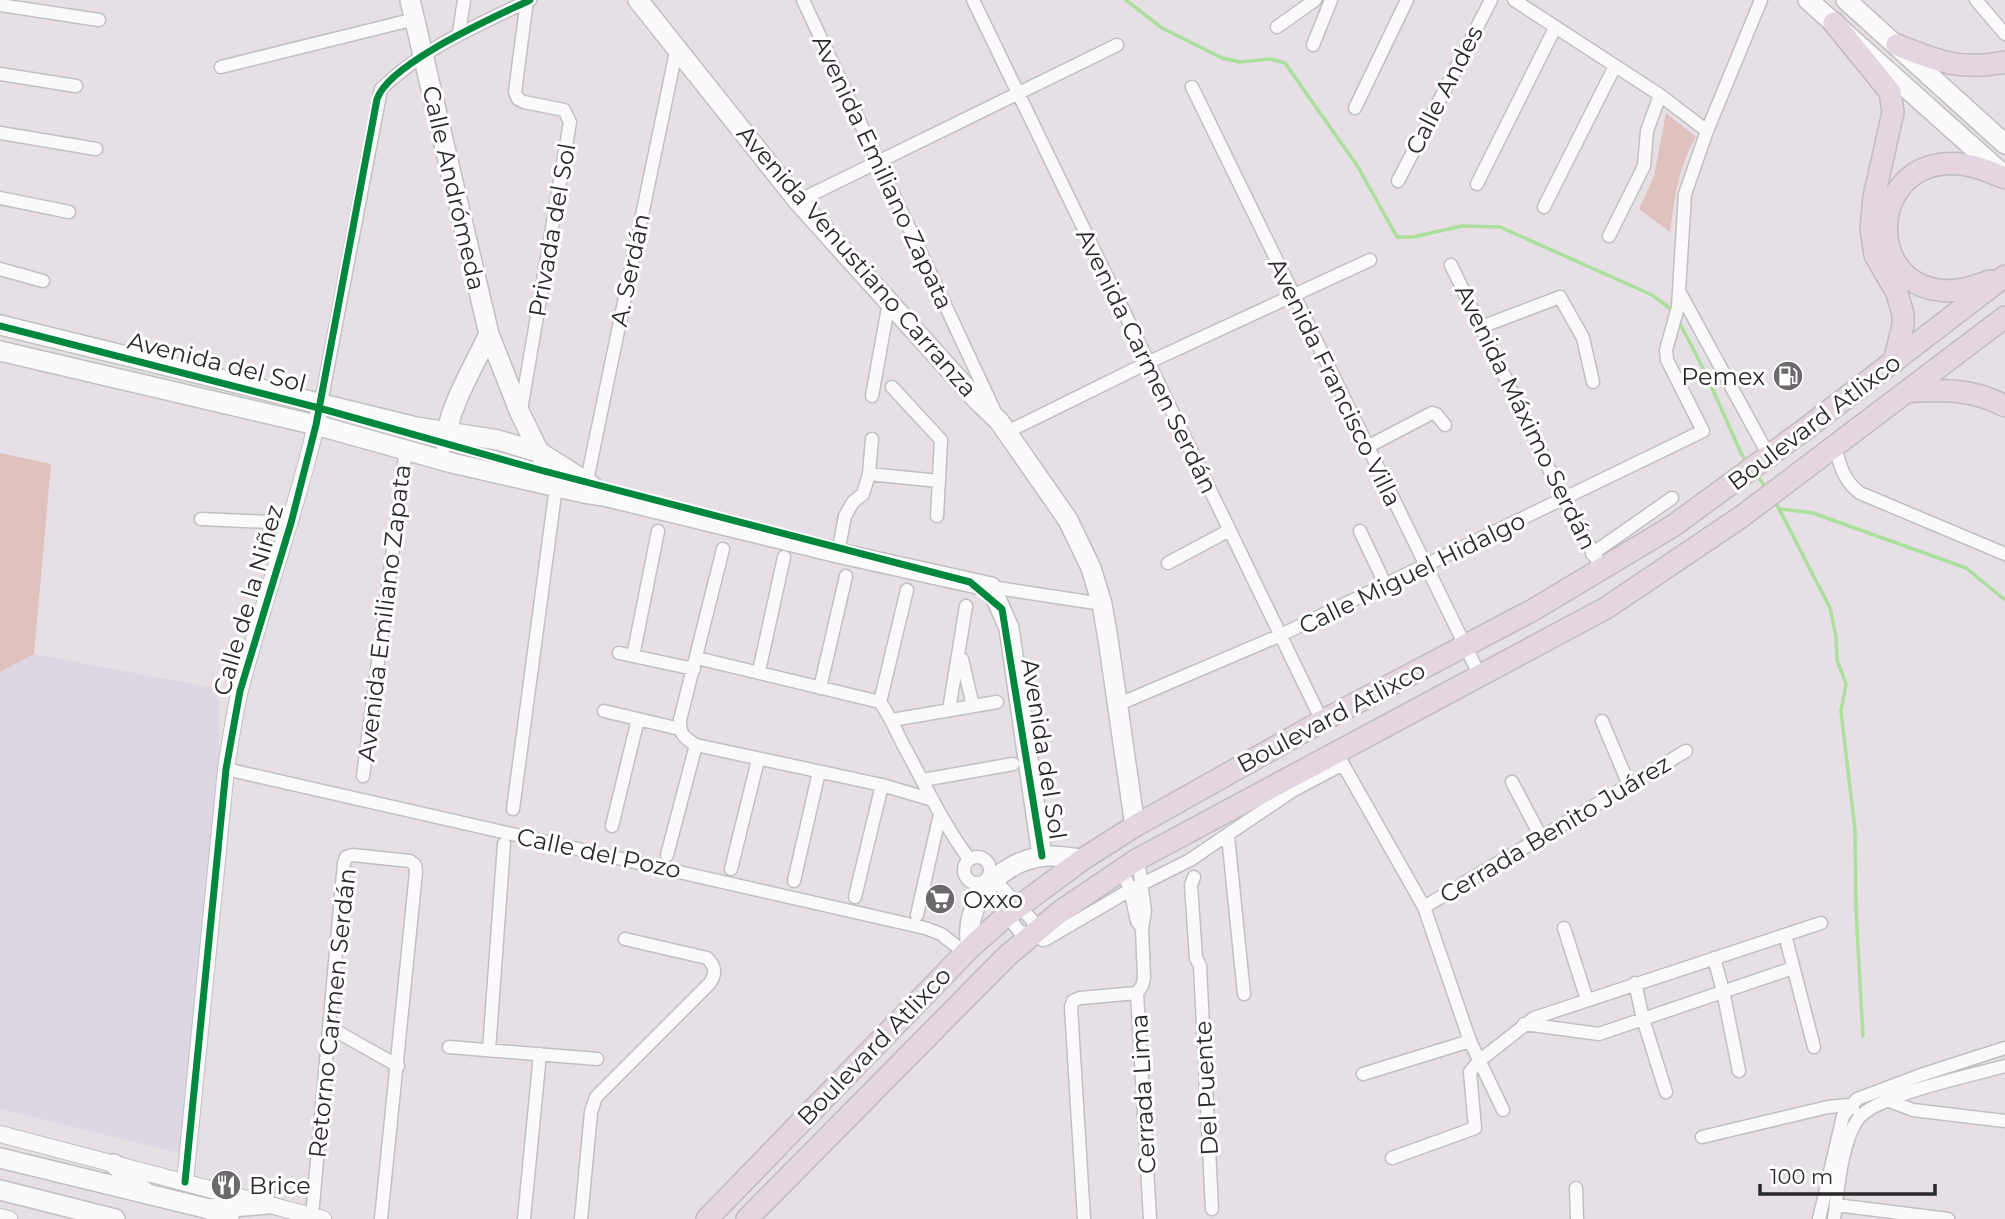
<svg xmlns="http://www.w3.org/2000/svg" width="2005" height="1219" viewBox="0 0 2005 1219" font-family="Montserrat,sans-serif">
  <rect width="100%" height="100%" fill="#e6dfe5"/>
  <path fill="#dfd6e4" d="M34,654L219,689V774L183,1154L0,1109V672Z"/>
  <path fill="#dfc1be" d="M1666,113L1696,137C1679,164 1674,201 1670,232L1639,209L1654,176Z
    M0,453L51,464L34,654L0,672Z"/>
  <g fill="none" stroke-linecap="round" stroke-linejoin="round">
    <path stroke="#aae09b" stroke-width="3.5" d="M1126,0L1162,28L1222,58L1240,62L1270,59L1285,63L1358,167L1397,237H1413L1462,226L1500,227L1652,295L1672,310
      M1678,320L1703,368L1741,453L1748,464
      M1757,476L1767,489
      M1775,501L1830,608L1836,637L1837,660L1846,684L1841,711L1855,830L1856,911L1863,1036
      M1781,509L1813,513L1966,568L2005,600"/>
    <g stroke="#c1c0c1" stroke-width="15">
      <path id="minor" d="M803,0L995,412
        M973,0L1322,721
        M1514,0L1660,95L1707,131
        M1976,0L2005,34
        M0,5L99,20
        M1277,27L1315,0
        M459,33L464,0
        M1313,45L1331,0
        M221,67L415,19
        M0,74L76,86
        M1192,87L1480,676
        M1355,108L1407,0
        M0,133L96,149
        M1398,181L1491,0
        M1477,184L1555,28
        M0,198L69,212
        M798,201L1117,45
        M1544,207L1615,66
        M1609,236L1644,166L1647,131L1660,95
        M1451,265L1564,500L1602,569
        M0,269L43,281
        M1679,291L1769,456
        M1481,327L1560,297L1583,338L1593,382
        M892,387L941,440L937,516
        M872,396L889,302
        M321,403L381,89C423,48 478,25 530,0
        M521,410L570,122L564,110L524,102L518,99L515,92L527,0
        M1007,432L1147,363L1370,260
        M1835,446C1840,466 1843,480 1860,493L2005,554
        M1367,447L1432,413L1436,414L1445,425
        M869,474L939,481
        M586,485L677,47
        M201,519L291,523
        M1360,531L1386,586
        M723,549L680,720C679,733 684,738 696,745L882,785L933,800
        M838,553L845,516L853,502L863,494L869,474L872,439
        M1592,554L1672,498
        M1168,563L1228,531
        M991,587L1102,604
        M619,653L694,669
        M633,656L658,531
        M697,658L880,702
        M962,659L973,706
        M759,671L784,557
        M820,688L846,576
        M880,702C892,719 896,732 906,750C926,787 944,825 969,859
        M880,702L907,590
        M1117,705L1281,635L1703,431L1667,360L1666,350L1678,307L1685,194L1707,131L1761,0
        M949,710L966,606
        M604,711L680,729
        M892,720L997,702
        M1602,721L1629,785
        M1340,759L1424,907L1470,1041L1503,1110
        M226,769L925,928L941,934L965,953
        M363,776L406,450
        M923,780L1013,764
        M1512,782L1541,837
        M513,809L556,487
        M612,826L638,719
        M1228,836L1244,994
        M667,855L696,745
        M964 870a13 13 0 1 1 26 0a13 13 0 1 1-26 0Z
        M1138,859L1145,911L1142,928L1144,978L1142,986L1137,993L1150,1219
        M731,869L758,760
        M1122,869L1130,890L1137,921L1142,928
        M992,877L1033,921V934
        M1194,877L1191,885L1196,958L1200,966L1212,1209
        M794,881L819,772
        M983,886L1020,932L1033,934L1043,940L1046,939L1130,890L1190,860L1292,791L1343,764
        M855,897L882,785
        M1424,907L1686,751
        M917,915L940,814
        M1564,928L1587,1000
        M1785,935L1814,1047
        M1714,958L1723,991L1739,1071
        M1635,983L1643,1019L1666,1092
        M1524,1024L1599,1034L1793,968
        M329,1027L398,1066
        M449,1047L597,1059
        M489,1050L504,844
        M1363,1074L1470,1041
        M1887,1100L1913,1110L2005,1121
        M1702,1137L1828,1107L1850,1105L1853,1108
        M1392,1158L1475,1128L1470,1072L1479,1061L1534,1018L1821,923
        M1576,1188L1577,1219
        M1836,1205L1948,1219
        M312,1216L344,863L346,857L353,855L410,861L415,865L416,872L381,1219
        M524,1219L540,1054
        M581,1219L591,1112L596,1097L710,983C716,973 716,967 707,958L625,939
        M1084,1219L1071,1007L1073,1001L1080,998L1137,993
        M1819,1219L1843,1116L1857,1099L1921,1075L2005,1048
        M1834,1219C1838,1190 1841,1143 1858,1119C1875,1095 1974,1075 2005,1066"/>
    </g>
    <g stroke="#c1c0c1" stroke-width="18">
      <path id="tertiary" d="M0,1134L323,1219
        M185,1182L226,769C230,743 234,716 240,690C265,594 300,501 321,403
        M0,1217L9,1219"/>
    </g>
    <g stroke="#c1c0c1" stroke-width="22">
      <path id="secondary" d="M410,0L489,334L520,413L542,458
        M638,0L798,201L977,400L999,421L1068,520L1091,568L1102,604L1108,639L1135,826
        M1808,0L2005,176
        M1846,0L2005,144
        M0,325L416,427L498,440L541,453L587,482L604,496
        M0,351L316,425L452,463L584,493L604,496L838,553L991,587L1009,628L1042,856
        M445,443C448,408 474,366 489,334
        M971,947C962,904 998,864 1039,857C1053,854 1069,858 1083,859
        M0,1158L209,1209L229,1219
        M114,1164L145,1192
        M0,1190L115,1219
        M210,1209L267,1204"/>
    </g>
    <g stroke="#bfbdbe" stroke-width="24">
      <path id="primary" d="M1834,23L1890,92L1893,112L1874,197L1871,229L1875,255L1897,293L1903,314V325L1894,362
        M1897,45C1937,61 1960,71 2005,62
        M1990,281C1973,287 1957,293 1938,290C1867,280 1870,172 1943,164C1964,161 1986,170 2005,178
        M1906,392C1942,389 1973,389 2005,406
        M707,1219L971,947L1006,916L1083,859L1135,826L1322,721L1533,610L1673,526L1808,427L2005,276
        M747,1219L1008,955L1061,911L1138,859L1606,608L1741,517L2005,317"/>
    </g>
    <use href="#minor" stroke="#fbfafb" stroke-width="12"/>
    <use href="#tertiary" stroke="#fbfafb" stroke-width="16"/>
    <use href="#secondary" stroke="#fbfafb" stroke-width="19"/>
    <use href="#primary" stroke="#e4d5e0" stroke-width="21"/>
    <g stroke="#fff" stroke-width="11">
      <path id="cycleway" d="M0,326L319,408L540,470L970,582L1002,609L1042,856
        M185,1182L226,769L240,691L291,523L316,425L377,99C389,63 495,17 530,0"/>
    </g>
    <use href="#cycleway" stroke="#00873e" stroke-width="7"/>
  </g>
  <defs>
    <g id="fuel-disc" transform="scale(1.575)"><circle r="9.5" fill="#6b696b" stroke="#fff"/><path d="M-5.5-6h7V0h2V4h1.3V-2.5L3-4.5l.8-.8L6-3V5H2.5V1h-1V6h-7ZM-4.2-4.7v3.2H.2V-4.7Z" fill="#fff"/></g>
    <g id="supermarket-disc" transform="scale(1.575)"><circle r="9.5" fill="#6b696b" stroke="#fff"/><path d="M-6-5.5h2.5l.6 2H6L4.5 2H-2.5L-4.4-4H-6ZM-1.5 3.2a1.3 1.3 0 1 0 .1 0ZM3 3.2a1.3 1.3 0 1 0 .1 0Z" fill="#fff"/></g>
    <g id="restaurant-disc" transform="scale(1.575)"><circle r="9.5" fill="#6b696b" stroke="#fff"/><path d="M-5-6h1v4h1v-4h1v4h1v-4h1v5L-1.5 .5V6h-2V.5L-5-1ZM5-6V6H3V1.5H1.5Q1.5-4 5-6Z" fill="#fff"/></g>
  </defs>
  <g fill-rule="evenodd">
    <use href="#fuel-disc" x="1788" y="376"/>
    <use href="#supermarket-disc" x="940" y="899"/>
    <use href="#restaurant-disc" x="226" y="1185"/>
  </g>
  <g text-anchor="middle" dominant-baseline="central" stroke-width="6" stroke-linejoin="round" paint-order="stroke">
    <g font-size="24" fill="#292929" stroke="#fff">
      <text transform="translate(1444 90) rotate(-63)">Calle Andes</text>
      <text transform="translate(883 172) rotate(65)">Avenida Emiliano Zapata</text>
      <text transform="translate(454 188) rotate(77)">Calle Andrómeda</text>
      <text transform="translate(552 230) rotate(-80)">Privada del Sol</text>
      <text transform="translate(857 261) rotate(49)">Avenida Venustiano Carranza</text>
      <text transform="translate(630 270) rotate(-78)">A. Serdán</text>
      <text transform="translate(1147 361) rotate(64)">Avenida Carmen Serdán</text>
      <text transform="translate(217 362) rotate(14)">Avenida del Sol</text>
      <text transform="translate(1335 382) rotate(64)">Avenida Francisco Villa</text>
      <text transform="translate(1526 417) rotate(64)">Avenida Máximo Serdán</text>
      <text transform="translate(1814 422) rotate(-37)">Boulevard Atlixco</text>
      <text transform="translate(1412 573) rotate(-26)">Calle Miguel Hidalgo</text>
      <text transform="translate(248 600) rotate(-74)">Calle de la Niñez</text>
      <text transform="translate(384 613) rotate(-83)">Avenida Emiliano Zapata</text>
      <text transform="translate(1331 717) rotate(-28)">Boulevard Atlixco</text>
      <text transform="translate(1044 749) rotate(81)">Avenida del Sol</text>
      <text transform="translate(1555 829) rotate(-31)">Cerrada Benito Juárez</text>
      <text transform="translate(599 853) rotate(12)">Calle del Pozo</text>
      <text transform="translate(332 1013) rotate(-84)">Retorno Carmen Serdán</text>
      <text transform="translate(874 1046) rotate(-46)">Boulevard Atlixco</text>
      <text transform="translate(1206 1088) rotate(-93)">Del Puente</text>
      <text transform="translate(1143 1094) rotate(-93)">Cerrada Lima</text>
    </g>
    <g font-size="24" fill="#292929" stroke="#fff" text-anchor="start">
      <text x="1765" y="376" text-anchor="end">Pemex</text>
      <text x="963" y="899">Oxxo</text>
      <text x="249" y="1185">Brice</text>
    </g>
  </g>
  <path d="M1760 1184v10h175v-10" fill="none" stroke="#292929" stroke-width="3.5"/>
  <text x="1770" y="1184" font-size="21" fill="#292929" stroke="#ffffff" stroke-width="5" paint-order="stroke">100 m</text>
</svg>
